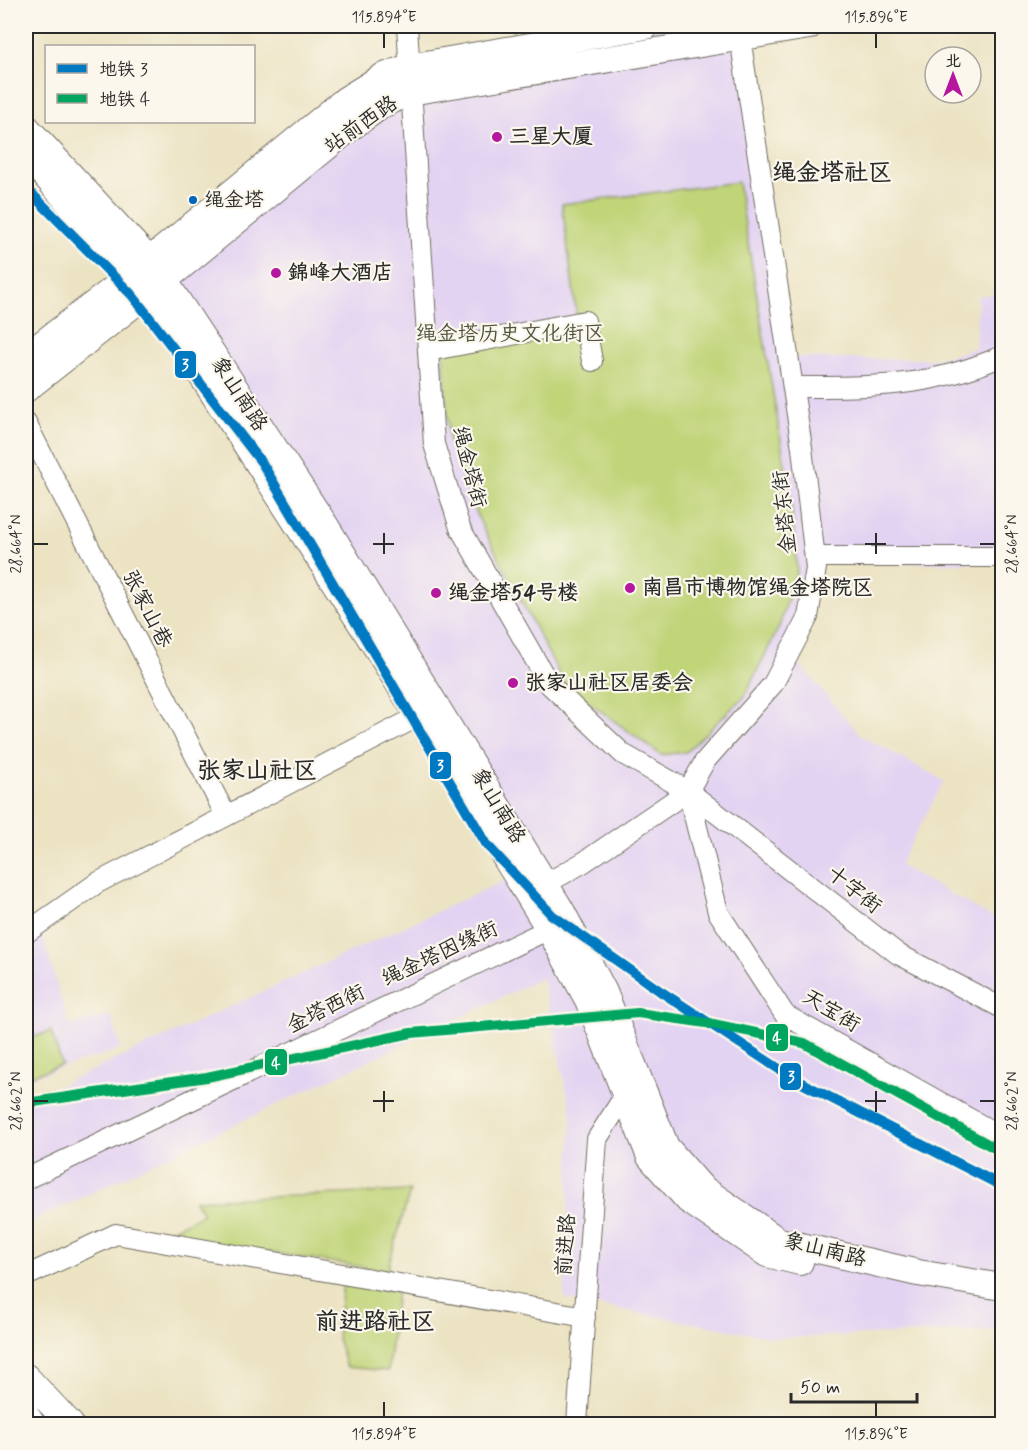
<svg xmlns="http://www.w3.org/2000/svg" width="1028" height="1450" viewBox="0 0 1028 1450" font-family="Mynerve,'LXGW WenKai TC',sans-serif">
  <rect width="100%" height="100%" fill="#fbf7ec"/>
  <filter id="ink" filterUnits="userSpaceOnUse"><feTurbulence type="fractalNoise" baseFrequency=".0167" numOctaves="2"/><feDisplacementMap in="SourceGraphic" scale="12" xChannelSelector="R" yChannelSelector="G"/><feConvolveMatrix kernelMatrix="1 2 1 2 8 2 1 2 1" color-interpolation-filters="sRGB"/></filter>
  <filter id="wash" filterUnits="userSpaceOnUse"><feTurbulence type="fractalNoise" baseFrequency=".008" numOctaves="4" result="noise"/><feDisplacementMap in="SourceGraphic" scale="24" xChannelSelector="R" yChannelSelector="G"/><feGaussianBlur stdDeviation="1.35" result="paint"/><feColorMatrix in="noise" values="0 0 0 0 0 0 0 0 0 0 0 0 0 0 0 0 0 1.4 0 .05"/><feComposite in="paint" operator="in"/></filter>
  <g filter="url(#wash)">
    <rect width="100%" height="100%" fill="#ece3c3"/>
    <path fill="#e3d3f2" d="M588,26H746L791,357L838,359H939L975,348L978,296L1002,293V563H820L794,658L860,735L944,781L899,865L1002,923V1330L774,1338L564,1299L572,1116L542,978L26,1224V1101L523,872L147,274L353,101Z
      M41,931L69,1026L111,1015L121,1049L26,1079V942Z"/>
    <path fill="#c0d478" stroke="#768052" stroke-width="1.5" d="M738,182L791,501L797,570L779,627L744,697L686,752L661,755L565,685L480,522L449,441L443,351L578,326L562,204Z
      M51,1031L62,1065L26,1077V1040Z
      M410,1191L387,1271L161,1235L203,1214L195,1200Z
      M343,1284L397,1290L388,1371L346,1367L337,1338Z"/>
  </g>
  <g filter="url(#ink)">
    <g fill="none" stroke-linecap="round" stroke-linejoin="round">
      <g stroke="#6f6b60" stroke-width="22">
        <path id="minor" d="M407,26L434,444L460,528L549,684L623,754L688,791L898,954L1002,1008
          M428,351L585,321L592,361
          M793,387C870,387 931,388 1002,356
          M26,423L226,816
          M815,557H1002
          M688,791L718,912L785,1015L1002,1137
          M535,890L584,862L688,791L705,761L773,684L808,617L816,568L802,448L740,37
          M26,933L97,883L419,716
          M26,1179L549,929
          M26,1276L116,1234L585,1317
          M577,1424L597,1139L625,1095L634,1090"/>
      </g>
      <g stroke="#6f6b60" stroke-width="28">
        <path id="major" d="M26,127L149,260L164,280L327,528L561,910L604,992L666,1147L702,1188L779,1241L918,1273L1002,1287
          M26,154L148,292L376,647L549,929L588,1000L650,1157L688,1200L767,1254L800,1262
          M26,356L133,274L345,100L382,77L409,67L646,26
          M26,389L178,269L351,127L382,105L410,92L809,26
          M26,1377L70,1424
          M26,1415L32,1424"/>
      </g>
      <use href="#minor" stroke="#fff" stroke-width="20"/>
      <use href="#major" stroke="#fff" stroke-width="26"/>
      <g stroke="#fbf7ec" stroke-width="15">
        <path id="metro-1" d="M26,188L132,295L262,463L487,845L552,915L660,991L796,1080L1002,1186"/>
      </g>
      <g stroke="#fbf7ec" stroke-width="15">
        <path id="metro-2" d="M26,1103L207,1077L411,1033L638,1013L713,1024L804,1043L1002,1152"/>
      </g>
      <use href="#metro-1" stroke="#0079c3" stroke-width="10"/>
      <use href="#metro-2" stroke="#00a560" stroke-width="10"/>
    </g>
  </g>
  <path fill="none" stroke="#2b2b2b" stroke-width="2" d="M384,33V48M876,33V48M384,533V554M876,533V554M33,544H48M373,544H394M865,544H886M980,544H995M384,1091V1112M876,1091V1112M33,1101H48M373,1101H394M865,1101H886M980,1101H995M384,1402V1417M876,1402V1417"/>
  <g fill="#b5179e" stroke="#fbf7ec" stroke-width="2">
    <circle cx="497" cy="137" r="6"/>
    <circle cx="276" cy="273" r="6"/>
    <circle cx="630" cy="588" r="6"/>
    <circle cx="436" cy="593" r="6"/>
    <circle cx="513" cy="683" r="6"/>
  </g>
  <circle fill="#0065bd" stroke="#fbf7ec" stroke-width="2" cx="193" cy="200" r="5"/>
  <g text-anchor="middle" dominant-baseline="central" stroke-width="4.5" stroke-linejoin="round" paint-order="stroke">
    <g font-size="20" fill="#2b2b2b" stroke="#fbf7ec" text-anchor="start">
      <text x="204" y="200">绳金塔</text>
    </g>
    <g font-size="21" fill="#2b2b2b" stroke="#fbf7ec">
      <text transform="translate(361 125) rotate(-35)">站前西路</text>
      <text transform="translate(239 394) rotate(57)">象山南路</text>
      <text transform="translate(469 467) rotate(76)">绳金塔街</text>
      <text transform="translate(785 512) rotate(-96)">金塔东街</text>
      <text transform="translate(147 609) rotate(63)">张家山巷</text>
      <text transform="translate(498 806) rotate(59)">象山南路</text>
      <text transform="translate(854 890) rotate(38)">十字街</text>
      <text transform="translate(440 954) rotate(-25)">绳金塔因缘街</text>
      <text transform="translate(326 1009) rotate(-26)">金塔西街</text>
      <text transform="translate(831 1011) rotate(31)">天宝街</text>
      <text transform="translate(566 1245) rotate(-86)">前进路</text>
      <text transform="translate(825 1250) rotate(14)">象山南路</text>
    </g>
    <g font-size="21" font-weight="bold" fill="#2b2b2b" stroke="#fbf7ec" text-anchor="start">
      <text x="509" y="137">三星大厦</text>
      <text x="288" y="273">錦峰大酒店</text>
      <text x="642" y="588">南昌市博物馆绳金塔院区</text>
      <text x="448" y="593">绳金塔54号楼</text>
      <text x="525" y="683">张家山社区居委会</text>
    </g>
    <g font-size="21" fill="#50553e" stroke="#fbf7ec">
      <text x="510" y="334">绳金塔历史文化街区</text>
    </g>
    <g font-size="24" font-weight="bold" fill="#2b2b2b" stroke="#fbf7ec">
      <text x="832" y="173">绳金塔社区</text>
      <text x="257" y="771">张家山社区</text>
      <text x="375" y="1322">前进路社区</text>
    </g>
  </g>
  <g stroke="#fbf7ec" stroke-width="2">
    <rect x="174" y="350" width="23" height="29" rx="6" fill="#0079c3"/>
    <rect x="429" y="751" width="23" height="29" rx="6" fill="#0079c3"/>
    <rect x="765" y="1023" width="24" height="29" rx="6" fill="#00a560"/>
    <rect x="264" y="1048" width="24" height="28" rx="6" fill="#00a560"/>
    <rect x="779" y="1062" width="23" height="29" rx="6" fill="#0079c3"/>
  </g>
  <g font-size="16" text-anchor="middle" font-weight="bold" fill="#fff">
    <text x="185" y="370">3</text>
    <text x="440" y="771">3</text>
    <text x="777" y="1043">4</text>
    <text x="276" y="1068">4</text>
    <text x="791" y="1082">3</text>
  </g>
  <rect width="1028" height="1450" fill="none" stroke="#fbf7ec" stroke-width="66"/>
  <rect x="45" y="45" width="210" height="78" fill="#fbf7ec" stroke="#a8a59f" stroke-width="1.5"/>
  <rect x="57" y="64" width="30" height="9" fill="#0079c3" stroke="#a8a59f" stroke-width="1.5"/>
  <text x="99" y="75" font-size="18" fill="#2b2b2b">地铁 3</text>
  <rect x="57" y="94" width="30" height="9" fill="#00a560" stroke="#a8a59f" stroke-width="1.5"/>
  <text x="99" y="105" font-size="18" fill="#2b2b2b">地铁 4</text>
  <g transform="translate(953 75)"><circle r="28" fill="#fbf7ec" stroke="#a8a59f" stroke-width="1.5"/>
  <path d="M0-4.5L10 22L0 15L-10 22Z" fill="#b5179e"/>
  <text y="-9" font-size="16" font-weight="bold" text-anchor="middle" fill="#2b2b2b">北</text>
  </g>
  <path d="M791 1393v9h126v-9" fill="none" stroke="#2b2b2b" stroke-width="3"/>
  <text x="800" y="1393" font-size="18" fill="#2b2b2b" stroke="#fbf7ec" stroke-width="4.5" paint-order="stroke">50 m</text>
  <rect x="33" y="33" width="962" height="1384" fill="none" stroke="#2b2b2b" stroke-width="2"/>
  <g font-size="15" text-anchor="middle" fill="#2b2b2b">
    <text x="384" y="22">115.894°E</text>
    <text x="876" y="22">115.896°E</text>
    <text transform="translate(16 544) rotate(-90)" y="5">28.664°N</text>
    <text transform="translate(1012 544) rotate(-90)" y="5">28.664°N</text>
    <text transform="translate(16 1101) rotate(-90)" y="5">28.662°N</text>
    <text transform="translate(1012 1101) rotate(-90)" y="5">28.662°N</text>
    <text x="384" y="1439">115.894°E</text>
    <text x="876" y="1439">115.896°E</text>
  </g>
</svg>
